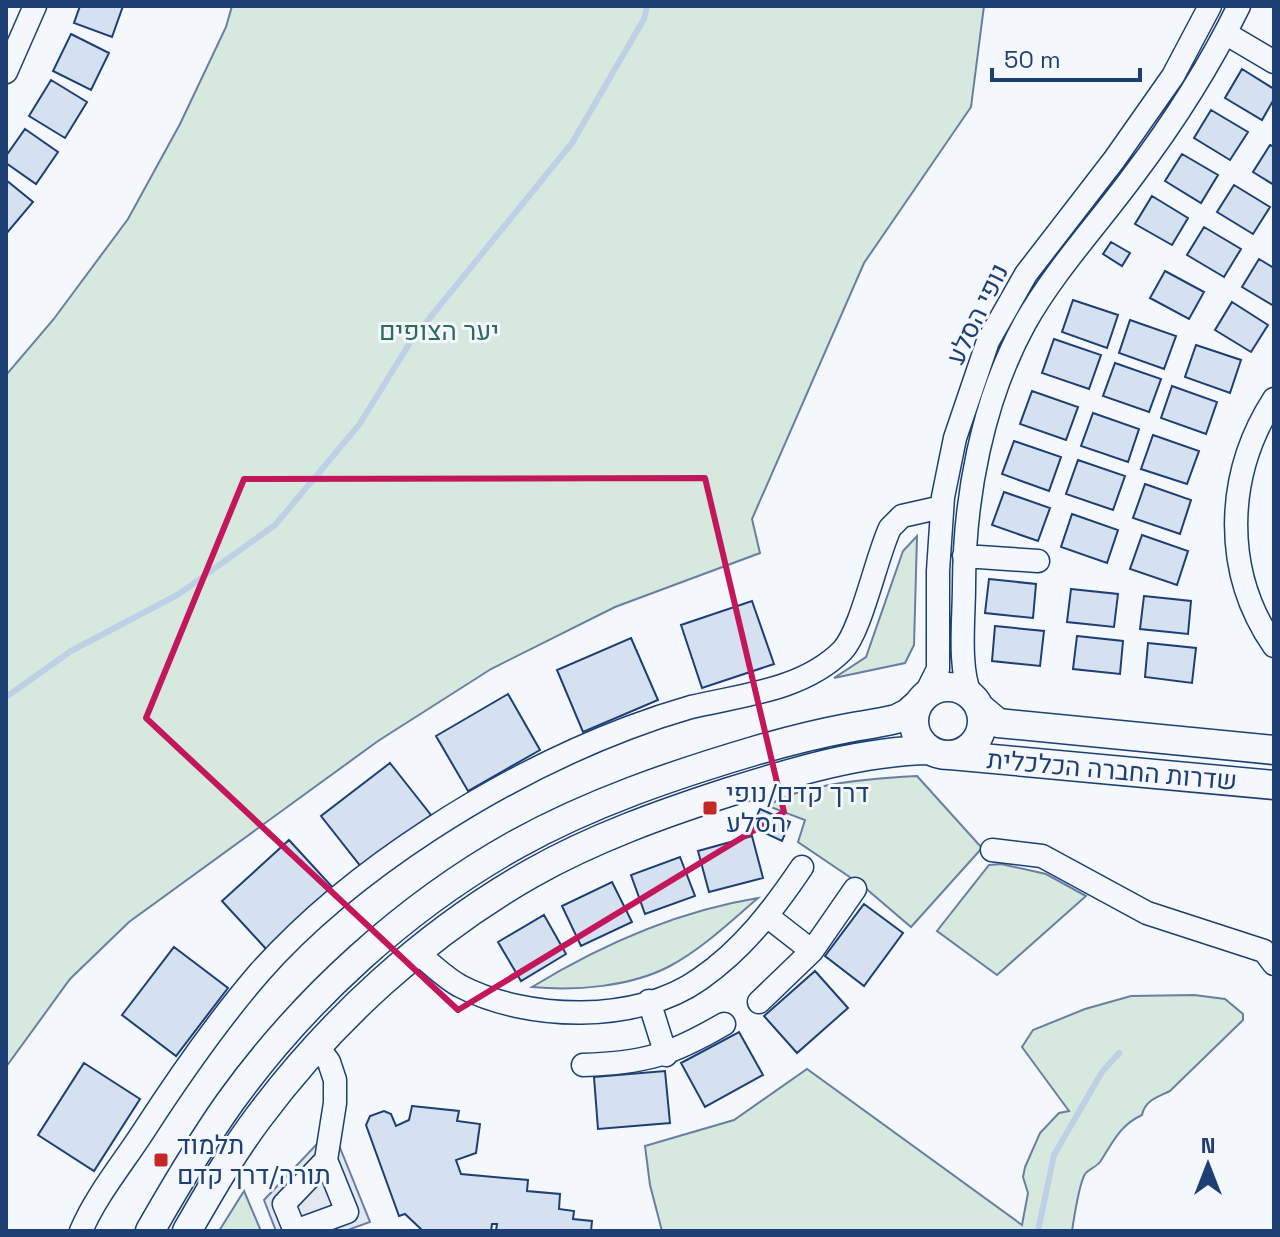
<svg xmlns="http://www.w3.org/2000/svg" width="1280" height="1237" viewBox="0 0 1280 1237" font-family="'Space Grotesk',Heebo,sans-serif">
  <rect width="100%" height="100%" fill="#f4f7fb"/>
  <path fill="#d7e8df" stroke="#687fa3" stroke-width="2" d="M232,6H984L971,107L864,263L752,519L760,553L615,607L491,669L378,741L129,922L70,979L6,1067V375L53,320L128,219L180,124L226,27Z
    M917,536L914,645L905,663L834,678L866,657L903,551Z
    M917,776L982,848L911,927L863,886L798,842L805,820L768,806C801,783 876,778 917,776Z
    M1001,864L1046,874L1086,896L997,975L937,931L989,865Z
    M758,898C730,922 703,948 670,966C630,987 576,991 532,987C601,945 678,911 758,898Z
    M1194,995L1225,999L1243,1014V1020L1170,1091C1158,1097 1145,1100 1142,1115C1120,1125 1113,1142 1100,1162C1096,1167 1089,1169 1085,1174C1079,1184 1074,1218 1072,1231H662L650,1185L645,1146L734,1120L807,1069L1022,1225L1028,1193L1023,1177L1025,1167L1040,1133L1059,1113L1069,1111L1022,1047L1033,1030L1085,1009L1131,996Z
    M244,1191L261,1231H219Z"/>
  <path fill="#e3e8f0" stroke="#687fa3" stroke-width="2" d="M332,1128L370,1222L345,1231H276L264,1200Z"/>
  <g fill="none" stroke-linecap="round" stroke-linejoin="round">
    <path stroke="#bed0e5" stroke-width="6" d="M6,697L71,651L179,594L275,525L359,425L411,341L572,143L644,19L647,6
      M1038,1231L1054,1155L1102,1072L1119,1053"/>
  </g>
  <path fill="#d5e0f0" stroke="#1d3f73" stroke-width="2" d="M80,6H123L112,37L74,23Z
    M71,34L109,53L91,90L53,71Z
    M1242,69L1274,89V99L1262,120L1225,98Z
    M51,80L87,102L65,138L29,116Z
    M1211,110L1248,132L1230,160L1194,138Z
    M25,129L58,152L36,184L6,163V156Z
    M1270,145L1274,147V185L1253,172Z
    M1182,154L1218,175L1201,203L1165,181Z
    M6,180L33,202L6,234Z
    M1234,185L1270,207L1253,234L1217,212Z
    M1152,196L1188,218L1172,245L1135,224Z
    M1204,227L1241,249L1224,277L1187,255Z
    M1111,242L1130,253L1122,266L1103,254Z
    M1259,259L1274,268V306L1242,287Z
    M1165,271L1204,292L1189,319L1150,298Z
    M1073,300L1118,315L1107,348L1062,332Z
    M1232,302L1268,325L1251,352L1215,330Z
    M1130,320L1176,336L1164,369L1119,353Z
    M1054,339L1101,355L1089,389L1042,373Z
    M1196,345L1241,360L1230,393L1185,377Z
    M1115,363L1161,379L1149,412L1103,396Z
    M1172,386L1217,402L1206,434L1161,418Z
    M1032,391L1078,407L1066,440L1020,424Z
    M1093,413L1139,429L1128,462L1081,446Z
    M1153,435L1199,451L1187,484L1141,469Z
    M1014,441L1061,457L1049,491L1002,474Z
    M1078,460L1125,476L1113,510L1066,494Z
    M1145,484L1191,500L1180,534L1133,518Z
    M1004,492L1050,508L1038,541L992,525Z
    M1072,514L1118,530L1107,563L1061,547Z
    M1142,535L1188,551L1177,585L1130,569Z
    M989,579L1036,584L1033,618L985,613Z
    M1071,589L1118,594L1114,627L1067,622Z
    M1144,596L1191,601L1188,634L1140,629Z
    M752,601L774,664L702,688L681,625Z
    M995,626L1044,631L1040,666L992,661Z
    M1077,636L1123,641L1120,674L1073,669Z
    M631,638L658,700L583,732L557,670Z
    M1148,643L1196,648L1192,683L1145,677Z
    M508,694L540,750L468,791L436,736Z
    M390,763L431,815L362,868L321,816Z
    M760,809L790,822L782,841L752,827Z
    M752,836L763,878L709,892L698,851Z
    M289,840L334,889L267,950L222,901Z
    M680,857L695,896L645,914L631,875Z
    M612,882L632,922L581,946L562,906Z
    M864,904L903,933L864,986L825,956Z
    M544,915L566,954L521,981L498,942Z
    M174,947L228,988L176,1056L122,1015Z
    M815,971L848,1008L797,1053L764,1016Z
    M739,1032L763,1075L705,1107L681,1063Z
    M84,1063L140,1099L94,1171L38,1135Z
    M665,1071L670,1123L598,1129L594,1077Z
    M412,1106L459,1111L457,1121L480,1124L476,1153L456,1160L461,1174L528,1180L527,1191L560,1194L559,1209L574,1211L573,1219L592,1221L591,1231H496L497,1224H492L491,1231H423L405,1214L399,1216L366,1125L370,1116L384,1111L391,1114L396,1126L409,1120Z"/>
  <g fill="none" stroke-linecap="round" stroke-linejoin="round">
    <g stroke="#1d3f73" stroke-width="25">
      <path id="minor" d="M1225,33L1274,62
        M6,72L35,6
        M1274,399C1225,475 1222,571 1274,646
        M964,556L1038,561
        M925,695L938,669V571L943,497L955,438L988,341L1026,274L1114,160L1173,76L1210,6
        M971,696C958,669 964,618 964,587C964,499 982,401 1025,323C1055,270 1097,225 1133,176C1174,122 1209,67 1239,6
        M992,850L1042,856L1147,913L1264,951L1274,964
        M767,916L812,951
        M417,952C431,964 444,977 460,986C527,1021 637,1024 700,979C743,949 773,910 802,867
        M649,1001L666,1055
        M759,1002L812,951L855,889
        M318,1047L329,1062L335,1080V1103L326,1160L347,1212L295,1231L284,1204L326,1160
        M583,1065C645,1063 671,1055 724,1024
        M81,1231C96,1195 124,1162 145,1129C180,1075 217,1022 259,973C351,869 499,777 628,728C649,720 670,713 691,707C742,695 803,690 842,651C861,632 876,558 890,528L902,516L942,507"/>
    </g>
    <g stroke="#1d3f73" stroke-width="31">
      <path id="major" d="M914 721a34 34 0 1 1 68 0a34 34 0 1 1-68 0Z
        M979,707L998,723L1274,750
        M950,755L1274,785
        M150,1231C175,1187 201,1143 230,1102C304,999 406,906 517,844C591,803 673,775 754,751C785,742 816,734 848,728C864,725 880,723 896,719L908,713L919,703
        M187,1231C209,1193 231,1154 258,1118C331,1020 426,933 532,873C594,838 661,814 729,792C793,772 862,751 930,750"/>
    </g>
    <use href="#minor" stroke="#f4f7fb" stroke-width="22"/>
    <use href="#major" stroke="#f4f7fb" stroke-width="28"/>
  </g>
  <path fill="none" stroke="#c2185b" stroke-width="6" stroke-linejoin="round" d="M705,478L784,812L458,1010L146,718L244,479Z"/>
  <g fill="#c62828" stroke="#f4f7fb" stroke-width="3">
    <rect x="702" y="800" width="16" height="16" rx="4"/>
    <rect x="153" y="1152" width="16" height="16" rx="4"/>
  </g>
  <g text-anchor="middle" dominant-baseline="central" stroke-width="6" stroke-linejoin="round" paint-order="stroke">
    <g font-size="26" fill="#1d3f73" stroke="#f4f7fb">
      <text transform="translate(977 314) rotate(-64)">נופי הסלע</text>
      <text transform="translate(1112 770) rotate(5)">שדרות החברה הכלכלית</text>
    </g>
    <g font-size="26" fill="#2c6c60" stroke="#f4f7fb">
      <text x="439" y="331">יער הצופים</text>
    </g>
    <g font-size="26" fill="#1d3f73" stroke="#f4f7fb" text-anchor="start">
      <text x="726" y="793">דרך קדם/נופי<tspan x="726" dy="30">הסלע</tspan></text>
      <text x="177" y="1145">תלמוד<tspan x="177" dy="30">תורה/דרך קדם</tspan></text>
    </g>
  </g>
  <rect width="1280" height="1237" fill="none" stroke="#1d3f73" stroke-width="16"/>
  <g transform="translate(1208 1165)" stroke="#f4f7fb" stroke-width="6" paint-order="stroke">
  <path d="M0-6L14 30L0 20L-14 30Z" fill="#1d3f73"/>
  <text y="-12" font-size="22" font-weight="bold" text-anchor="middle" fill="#1d3f73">N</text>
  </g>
  <path d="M992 68v12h148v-12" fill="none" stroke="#1d3f73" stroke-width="4"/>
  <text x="1004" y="68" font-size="24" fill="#1d3f73" stroke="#f4f7fb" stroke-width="6" paint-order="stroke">50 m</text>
</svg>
